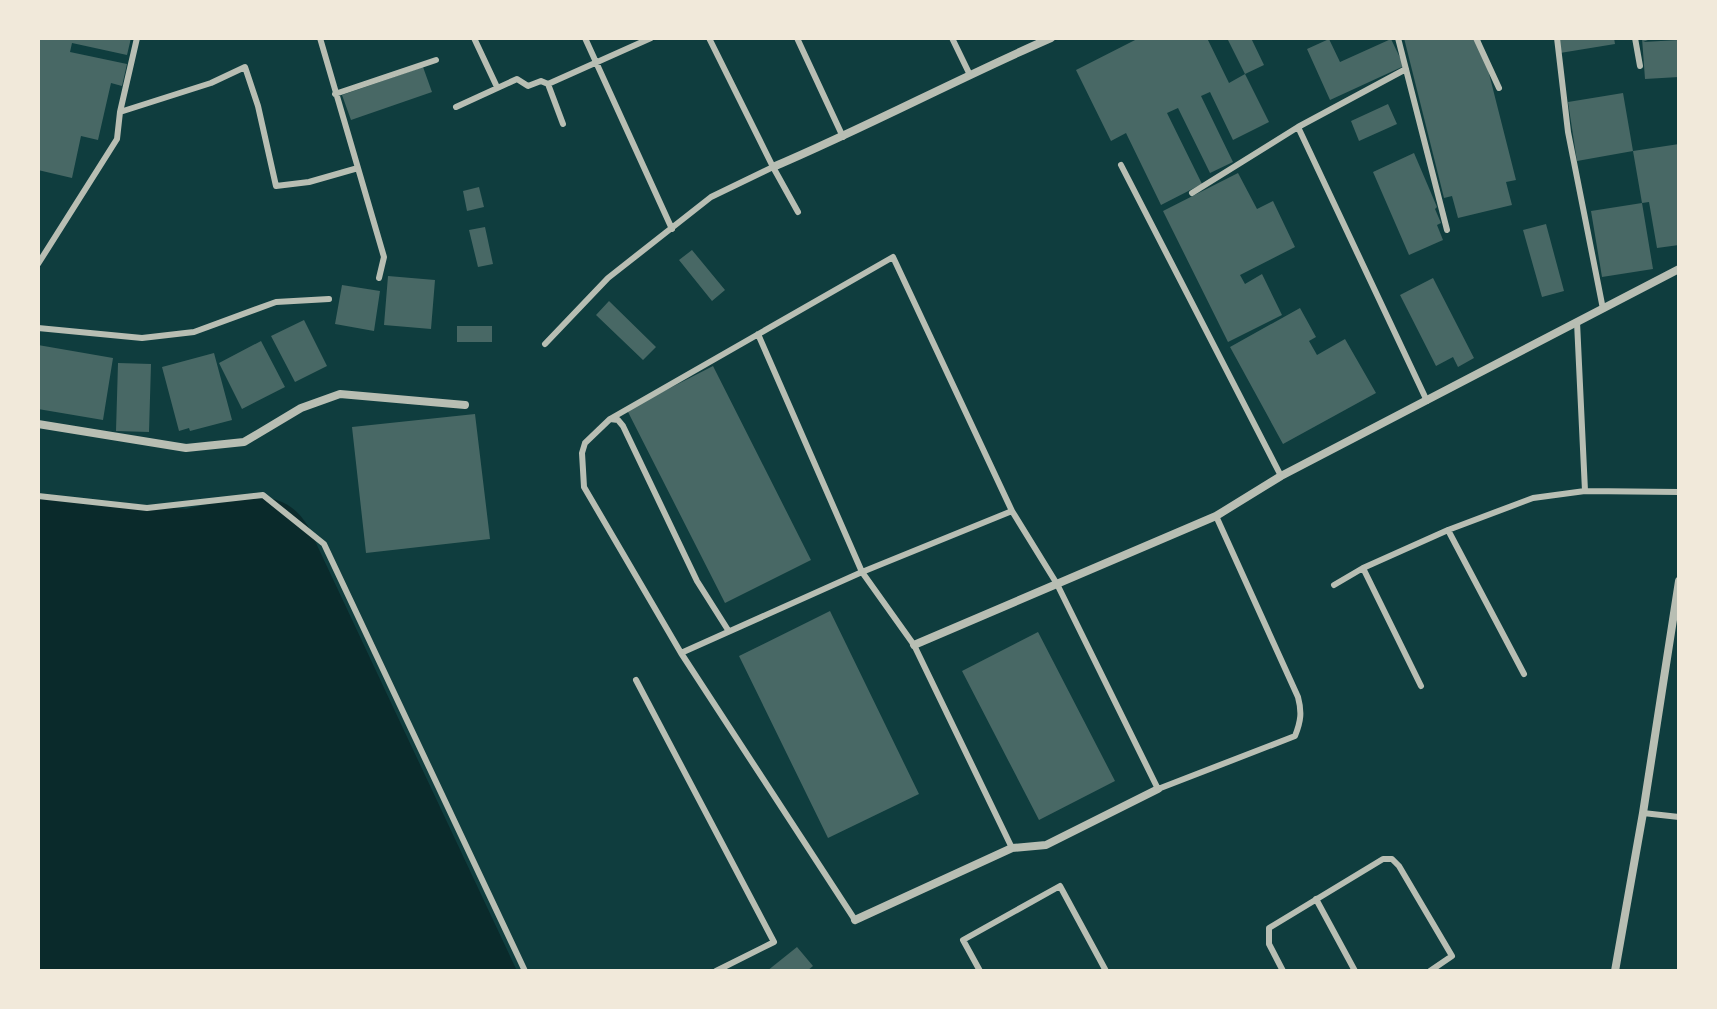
<svg xmlns="http://www.w3.org/2000/svg" width="1717" height="1009" viewBox="0 0 1717 1009" font-family="Ubuntu,sans-serif">
  <rect width="100%" height="100%" fill="#0f3d3e"/>
  <path fill="#0a2a2b" d="M259,496C283,500 295,506 308,526L517,971H38V499L65,497L186,509L237,497Z"/>
  <path fill="#486865" d="M38,38H131L127,55L72,43L70,52L127,64L122,86L111,83L98,140L81,136L72,178L38,170Z
    M1139,38H1207L1229,83L1245,74L1227,38H1251L1264,65L1245,74L1269,122L1233,140L1210,92L1201,96L1233,162L1210,173L1178,108L1167,113L1202,184L1161,205L1126,133L1111,141L1076,70Z
    M1404,38H1480L1516,180L1506,182L1512,205L1458,218L1452,196L1444,198Z
    M1557,38H1614L1615,44L1560,53Z
    M1642,38H1653L1643,42L1679,40V77L1645,79Z
    M1329,39L1340,62L1391,39L1404,66L1330,100L1307,49Z
    M423,67L432,92L351,120L342,95Z
    M1623,93L1633,151L1577,161L1568,102Z
    M1388,104L1397,124L1359,141L1351,121Z
    M1679,144V245L1657,248L1649,202L1642,203L1633,151Z
    M1414,153L1437,207L1435,209L1441,223L1437,225L1443,240L1409,255L1373,172Z
    M1238,173L1257,209L1273,201L1295,247L1240,275L1245,284L1262,274L1282,315L1228,342L1163,211Z
    M479,187L484,207L467,211L463,191Z
    M1642,203L1653,269L1602,277L1591,211Z
    M1546,224L1564,291L1542,297L1523,230Z
    M485,227L493,264L478,267L469,230Z
    M692,250L725,290L712,301L679,260Z
    M388,276L435,280L431,329L384,325Z
    M1433,278L1474,358L1458,367L1453,357L1436,366L1400,295Z
    M342,285L380,291L374,331L335,324Z
    M609,301L656,347L643,360L596,315Z
    M1300,308L1316,337L1309,341L1317,355L1345,339L1376,393L1283,444L1230,347Z
    M304,320L327,366L295,382L271,336Z
    M457,326H492V342H457Z
    M261,341L285,387L242,409L219,363Z
    M38,345L113,358L103,420L38,409Z
    M214,353L232,420L190,431L189,428L179,431L162,367Z
    M118,363L151,364L149,432L116,431Z
    M713,366L811,560L725,603L627,410Z
    M475,414L490,539L366,553L352,427Z
    M830,611L919,794L828,838L739,656Z
    M1038,632L1115,781L1039,820L962,671Z
    M797,947L813,966L807,971H767Z"/>
  <g fill="none" stroke-linecap="round" stroke-linejoin="round">
    <path stroke="#b8beb3" stroke-width="6" d="M320,38L384,257L379,278
      M474,38L497,87
      M585,38L672,229
      M709,38L773,167L798,212
      M797,38L843,137
      M952,38L969,73
      M1398,38L1447,230
      M1476,38L1499,88
      M1557,38L1568,132L1603,309
      M1635,38L1640,66
      M548,84L563,124
      M335,94L436,60
      M456,107L517,79L528,86L541,81L548,84L651,38
      M120,112L211,83L245,67L258,106L276,186L309,182L358,168
      M1298,127L1427,401
      M1121,165L1281,476
      M1192,193L1298,127L1406,69
      M38,264L117,139L120,112L137,38
      M1577,322L1585,491
      M38,328L142,338L194,332L276,302L329,299
      M758,334L862,572L914,645L1012,848
      M545,344L608,278L711,197L773,167
      M610,419L893,257L1012,511L1057,584L1158,789L1295,736C1301,721 1302,712 1298,697L1216,516
      M38,496L147,508L263,495L324,544L525,971
      M1448,530L1524,674
      M1363,568L1421,686
      M1334,585L1363,568L1448,530L1533,498L1585,491L1679,492
      M728,630L697,581L623,426L618,420L610,419L585,443L582,453L584,487L681,653L855,920
      M681,653L862,572L1012,511
      M636,680L774,942L716,971
      M1643,813L1679,817
      M1316,899L1355,971
      M980,971L963,940L1060,886L1106,971
      M1283,971L1269,944V928L1383,859H1392L1399,866L1452,956L1430,971"/>
    <path stroke="#b8beb3" stroke-width="8" d="M773,167C867,127 957,79 1051,38
      M38,424L186,448L244,442L301,408L340,394L465,405
      M914,645L1216,516L1281,476L1679,269
      M855,920L1012,848L1046,845L1158,789
      M1615,971L1643,813L1679,581"/>
  </g>
  <rect width="1717" height="1009" fill="none" stroke="#f1e9da" stroke-width="80"/>
</svg>
